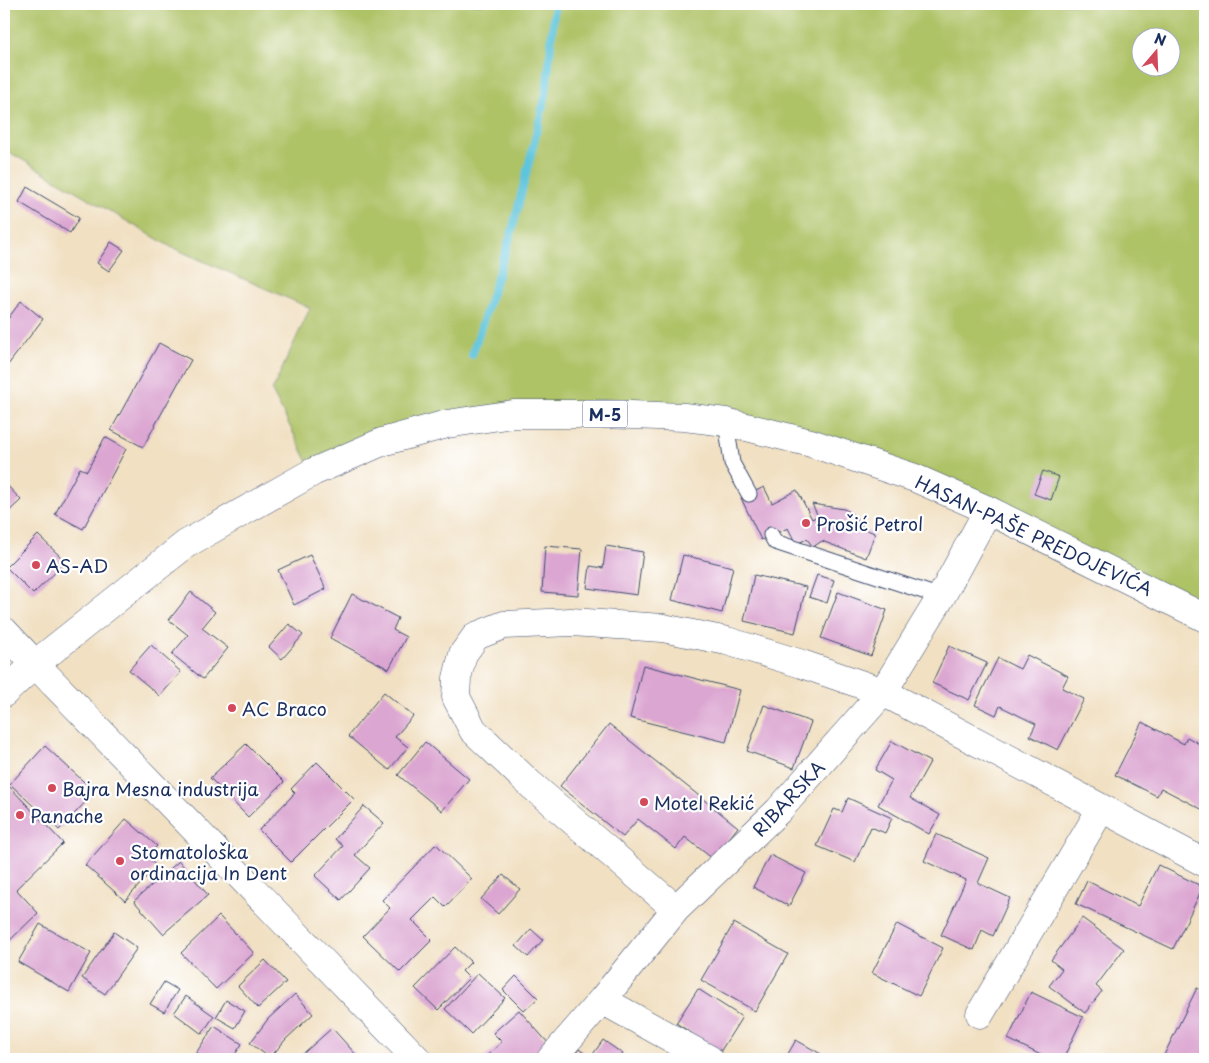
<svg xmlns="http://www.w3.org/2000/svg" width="1209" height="1063" viewBox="0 0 1209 1063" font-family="'Playpen Sans',sans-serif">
  <rect width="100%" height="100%" fill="#fff"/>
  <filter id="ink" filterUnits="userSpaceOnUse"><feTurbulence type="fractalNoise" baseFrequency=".02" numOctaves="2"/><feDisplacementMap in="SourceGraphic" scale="10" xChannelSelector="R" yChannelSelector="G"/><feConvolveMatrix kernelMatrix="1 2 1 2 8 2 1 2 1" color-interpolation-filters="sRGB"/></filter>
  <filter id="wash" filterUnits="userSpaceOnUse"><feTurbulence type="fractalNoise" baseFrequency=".0096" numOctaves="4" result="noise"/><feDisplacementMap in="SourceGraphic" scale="20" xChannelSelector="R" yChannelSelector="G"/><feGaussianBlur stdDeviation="1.12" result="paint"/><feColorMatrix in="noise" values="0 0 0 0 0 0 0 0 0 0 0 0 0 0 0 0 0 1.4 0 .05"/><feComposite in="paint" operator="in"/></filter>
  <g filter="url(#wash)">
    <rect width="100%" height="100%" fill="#f1e0c2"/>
    <path fill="#aec266" stroke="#647862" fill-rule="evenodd" d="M4,4H1205V618L811,443L513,414L313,472L272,391L310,308L171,247L4,149ZM1142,38H1172V68H1142Z"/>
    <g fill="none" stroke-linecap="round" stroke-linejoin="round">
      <path stroke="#5fc5dc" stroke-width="8" d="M472,355L512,231L546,94L555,4"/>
    </g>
    <g id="blocks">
      <path fill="#dba6d1" d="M27,187L79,218L70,233L19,202Z
        M111,242L124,250L109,271L97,263Z
        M21,301L43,319L4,370V324Z
        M159,343L191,360L143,447L111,430Z
        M105,437L126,449L83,529L55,514L80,468L87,471Z
        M1043,471L1059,477L1051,500L1034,494Z
        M4,482L21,500L4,516Z
        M764,487L772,503L797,490L812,519L818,516L812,504L844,509L850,512L864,529L875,533L866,558L822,541L813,547L807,539L796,544L788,528L761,540L741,498Z
        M38,535L66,562L33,594L6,567Z
        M545,546L582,549L578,595L542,592Z
        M606,546L643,552L637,595L587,588L590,566L603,568Z
        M310,555L326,589L294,605L278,570Z
        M683,555L733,567L722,613L672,600Z
        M754,575L806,587L795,633L744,621Z
        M817,575L834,580L827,603L809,597Z
        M191,592L215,612L202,628L228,648L203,679L172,654L188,635L169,620Z
        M838,592L887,610L871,656L821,638Z
        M352,594L398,618L393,630L406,637L389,669L330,638Z
        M289,624L303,635L282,659L269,647Z
        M151,645L181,672L160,696L129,670Z
        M949,646L987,663L969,700L932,683Z
        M1027,655L1068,676L1062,688L1084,699L1058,750L1030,736L1036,724L1000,706L996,715L975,705L998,658L1020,669Z
        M643,665L740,690L726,742L630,718Z
        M384,692L413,716L395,737L408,747L389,770L348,736Z
        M764,705L811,722L794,768L747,751Z
        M1142,722L1184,744L1187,737L1205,747V811L1161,788L1157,796L1115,775Z
        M609,724L738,827L713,859L685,837L676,849L638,819L623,837L560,786Z
        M892,741L930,762L910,798L940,815L929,834L878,805L892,780L875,770Z
        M425,742L469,779L442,811L398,775Z
        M246,744L284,782L248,817L210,778Z
        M45,746L95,792L59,830L10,784Z
        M317,762L354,799L291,862L259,830L295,793L291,789Z
        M7,784L63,843L16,889L38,913L4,946V787Z
        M848,798L892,818L885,833L871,827L855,862L817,846L834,809L842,812Z
        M364,806L384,823L355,855L370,868L341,900L315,876L343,846L335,839Z
        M126,819L157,846L147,857L156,866L125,901L85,865Z
        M936,834L989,858L978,883L1010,898L993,936L982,930L974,950L941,935L966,880L924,861Z
        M436,844L472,879L445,907L435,897L412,920L432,940L400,972L363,936L390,908L382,900Z
        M770,855L806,873L789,906L753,887Z
        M179,861L208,895L163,934L134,901Z
        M1158,865L1203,887L1173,949L1076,904L1087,881L1138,906Z
        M503,875L520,889L498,914L481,899Z
        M219,916L254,953L216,989L181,953Z
        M1082,918L1124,949L1096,986L1102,991L1085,1013L1049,986L1062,969L1051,960Z
        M734,923L788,954L755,1011L701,980Z
        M40,924L91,953L69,992L18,962Z
        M897,924L943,948L919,996L872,973Z
        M531,929L543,940L528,957L516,946Z
        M114,932L137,948L105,994L82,978Z
        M455,947L471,962L462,971L469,978L438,1010L415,988Z
        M265,960L286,982L258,1008L238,986Z
        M478,973L505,998L471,1034L445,1009Z
        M516,976L538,998L524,1011L503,990Z
        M164,982L178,990L164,1012L150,1004Z
        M1197,988L1205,992V1059H1168L1163,1057Z
        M698,989L742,1017L720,1052L676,1023Z
        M1031,992L1083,1017L1063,1059H1049L1008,1039Z
        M295,994L313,1014L286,1039L270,1058L250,1043L268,1019Z
        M186,996L214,1016L202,1034L174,1013Z
        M226,1000L245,1011L235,1028L216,1017Z
        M519,1010L550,1045L534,1059H483L502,1042L493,1033Z
        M214,1026L242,1044L232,1059H192Z
        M332,1028L360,1059H297Z
        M603,1040L623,1054L619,1059H594L591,1057Z
        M796,1040L830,1059H785Z
        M579,1049L591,1059H571Z"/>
    </g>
  </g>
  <g filter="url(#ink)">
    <use href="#blocks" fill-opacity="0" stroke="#3b4a6d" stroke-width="1"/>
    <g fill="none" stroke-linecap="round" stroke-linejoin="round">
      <g stroke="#3b4a6d" stroke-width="17">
        <path id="service" d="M726,422L732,463L749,494
          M771,535L775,542L941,597"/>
      </g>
      <g stroke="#3b4a6d" stroke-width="29">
        <path id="minor" d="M676,909L529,783L473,730L456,697L457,678L463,654L476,636L504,625L571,622L663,628L727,641L802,664L883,692L1205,863
          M602,1000L709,1059
          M980,1014L1101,809
          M551,1059L602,1000L676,909L778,811L883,692L941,597L988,510"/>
      </g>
      <g stroke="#3b4a6d" stroke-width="29">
        <path id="tertiary" d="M4,693L35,664"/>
      </g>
      <g stroke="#3b4a6d" stroke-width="29">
        <path id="secondary" d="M35,664L417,1059"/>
      </g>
      <g stroke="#3b4a6d" stroke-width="29">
        <path id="primary" d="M4,631L35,664L186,544L313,472L382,442L447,424L513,414H605L684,417L726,422L811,443L915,478L988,510L1205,618"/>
      </g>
      <use href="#service" stroke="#fff" stroke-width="15"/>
      <use href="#minor" stroke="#fff" stroke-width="28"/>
      <use href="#tertiary" stroke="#fff" stroke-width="28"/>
      <use href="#secondary" stroke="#fff" stroke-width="28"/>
      <use href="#primary" stroke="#fff" stroke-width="28"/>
    </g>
  </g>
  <g fill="#d1495b" stroke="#fff" stroke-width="2">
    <circle cx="806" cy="523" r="5"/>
    <circle cx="36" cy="565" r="5"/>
    <circle cx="232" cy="708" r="5"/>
    <circle cx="52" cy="788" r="5"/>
    <circle cx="644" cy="802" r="5"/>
    <circle cx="20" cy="815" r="5"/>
    <circle cx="120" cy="861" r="5"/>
  </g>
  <g text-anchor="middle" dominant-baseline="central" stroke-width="4.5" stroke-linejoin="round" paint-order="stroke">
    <rect fill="#fff" stroke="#5f6d8e" stroke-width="1" x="582.5" y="400.5" width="45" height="27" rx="4"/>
    <g font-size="16" font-weight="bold" fill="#1b2f5e">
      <text x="605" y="414">M-5</text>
    </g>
    <g font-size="18" fill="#1b2f5e" stroke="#fff" text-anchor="start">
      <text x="816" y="523">Prošić Petrol</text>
      <text x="46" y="565">AS-AD</text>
      <text x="242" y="708">AC Braco</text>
      <text x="62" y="788">Bajra Mesna industrija</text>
      <text x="654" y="802">Motel Rekić</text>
      <text x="30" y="815">Panache</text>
      <text x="130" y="851">Stomatološka<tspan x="130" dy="21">ordinacija In Dent</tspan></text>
    </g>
    <g font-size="18" fill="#1b2f5e" stroke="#fff">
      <text transform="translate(1034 535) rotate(25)">HASAN-PAŠE PREDOJEVIĆA</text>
      <text transform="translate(788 798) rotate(-47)">RIBARSKA</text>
    </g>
  </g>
  <rect width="1209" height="1063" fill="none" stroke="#fff" stroke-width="20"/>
  <g transform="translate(1156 52) rotate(19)"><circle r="24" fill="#ffffff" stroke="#a4acbf"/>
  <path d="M0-4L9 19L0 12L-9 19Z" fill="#d1495b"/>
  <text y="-8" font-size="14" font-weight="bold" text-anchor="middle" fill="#1b2f5e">N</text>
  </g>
</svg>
